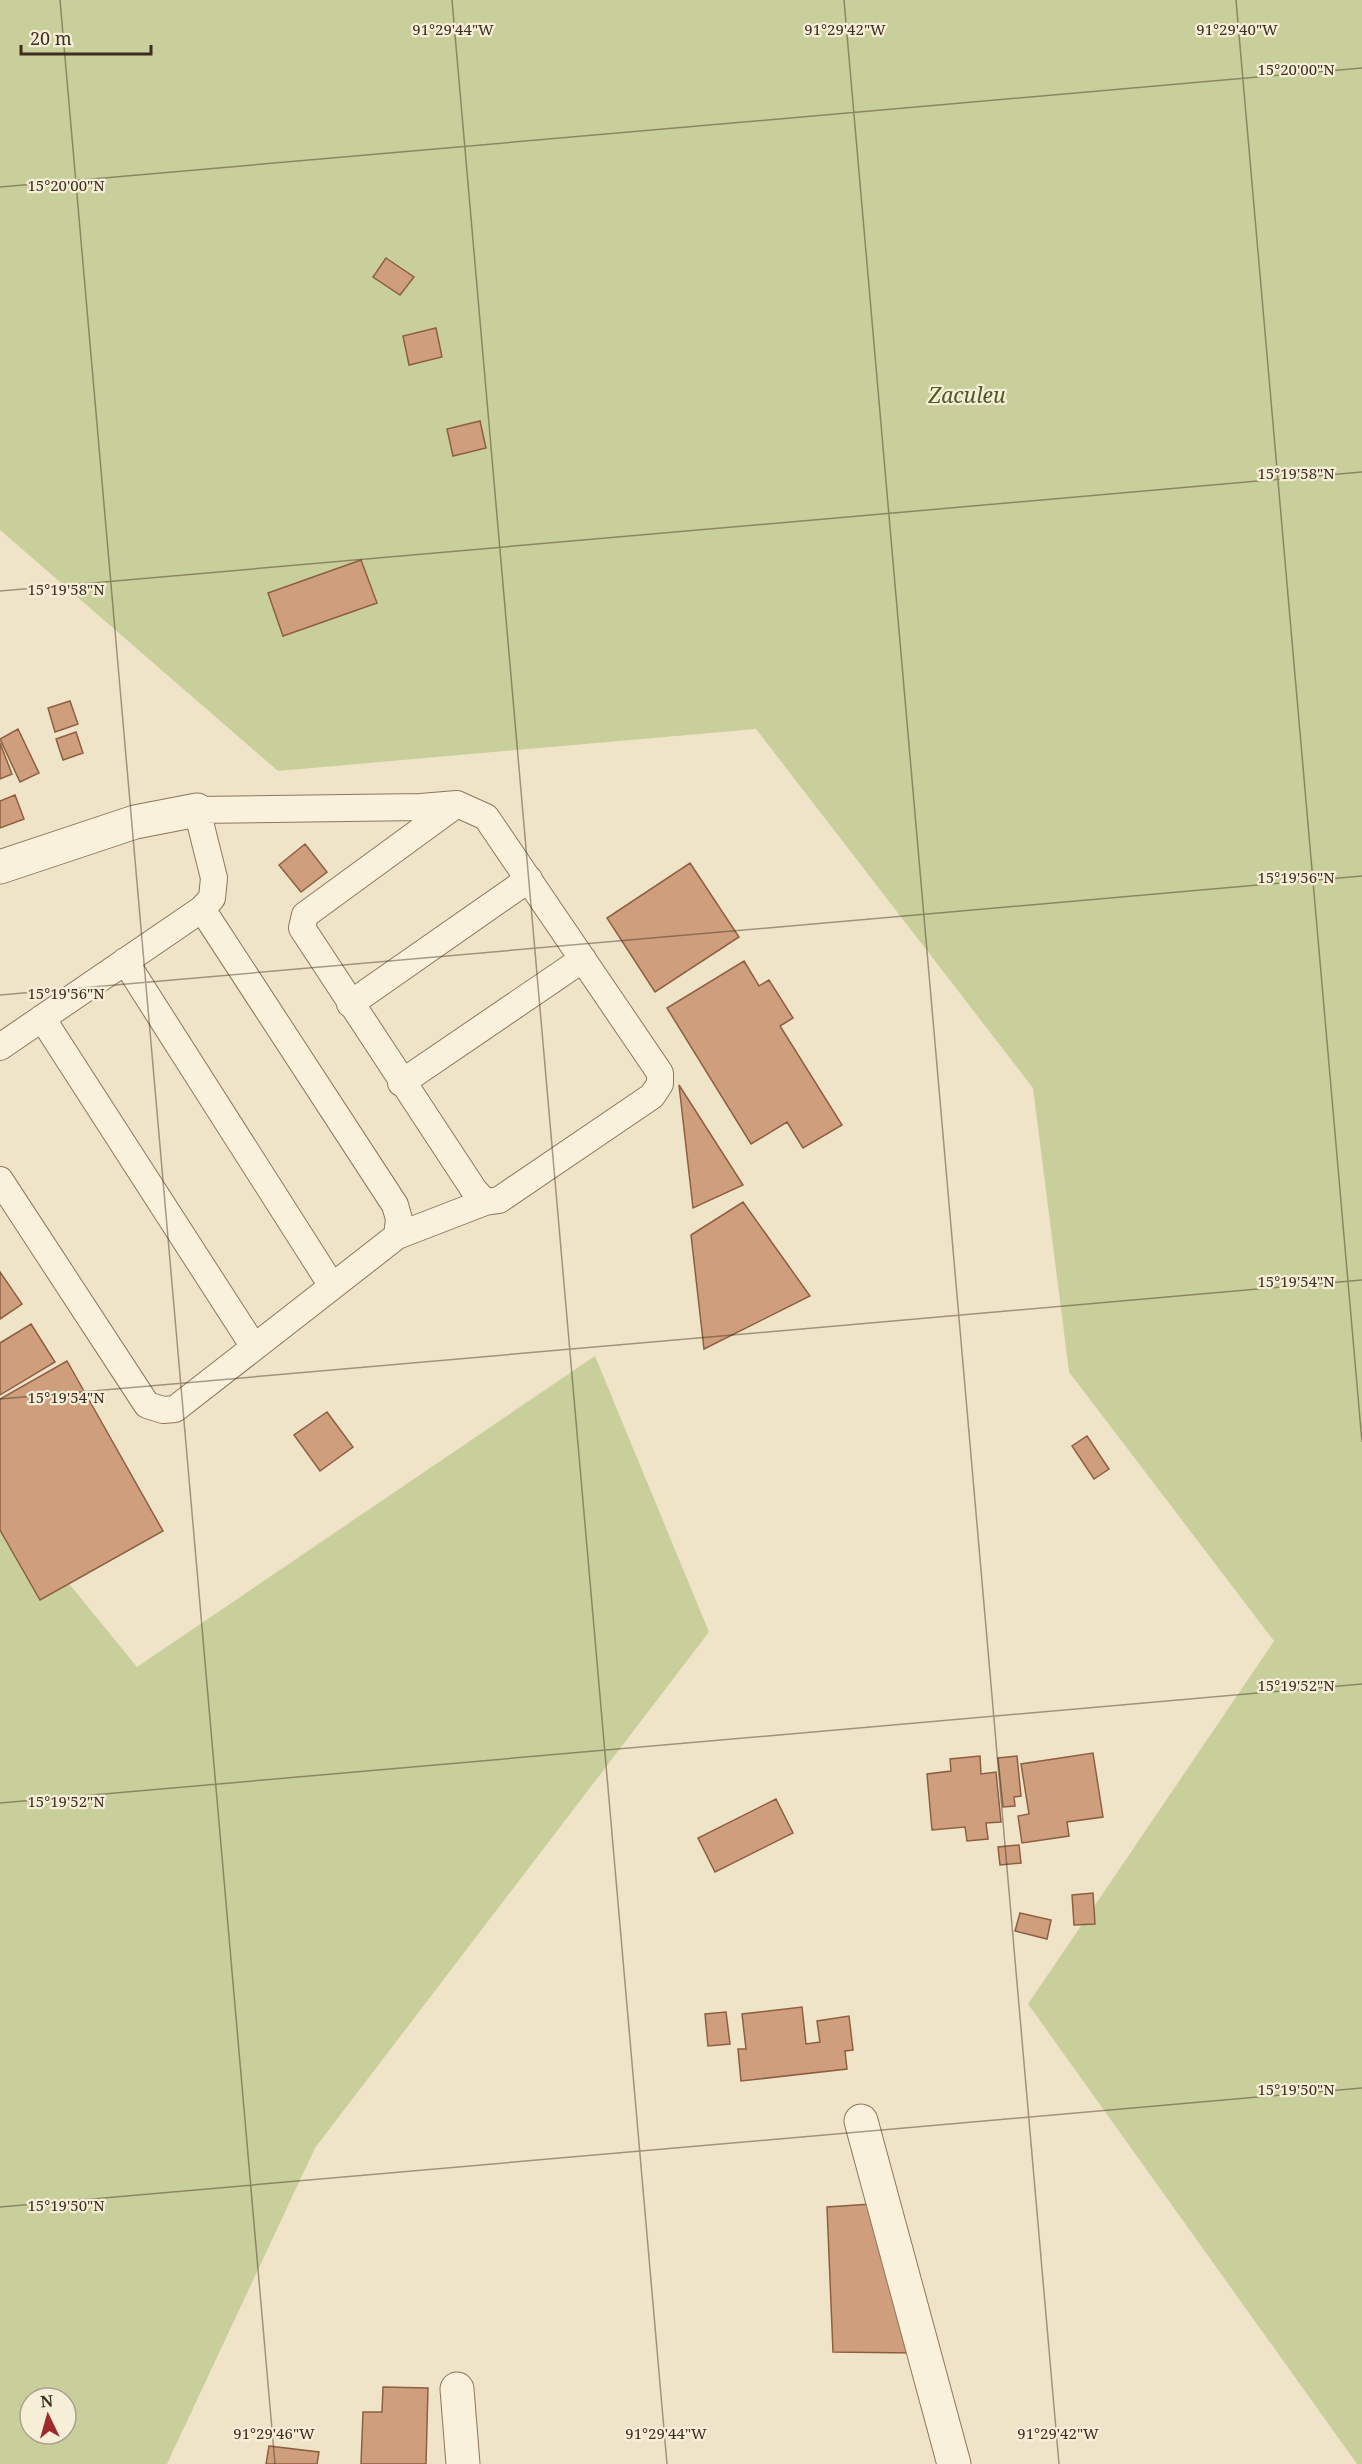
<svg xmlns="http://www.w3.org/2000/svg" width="1362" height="2464" viewBox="0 0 1362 2464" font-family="'Noto Serif',serif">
  <rect width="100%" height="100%" fill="#f0e4c8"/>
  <path fill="#c9cf9b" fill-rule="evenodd" d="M0,0H1362V2464H1357L1028,2004L1274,1641L1069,1372L1033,1088L756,729L278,771L0,530Z
    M595,1356L709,1632L315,2148L167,2464H0V1499L137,1667ZM30,2398H66V2434H30Z"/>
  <path fill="#cf9f7d" stroke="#8d5f41" stroke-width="1.5" d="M386,258L414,277L400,295L373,277Z
    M436,328L442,357L409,365L403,336Z
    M480,421L486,448L453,456L447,429Z
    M361,560L377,603L283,636L268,593Z
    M70,701L78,724L55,732L48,708Z
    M18,729L39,773L20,782L0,739Z
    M76,732L83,753L63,760L56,739Z
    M0,743L12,774L0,779Z
    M15,795L24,819L0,828V801Z
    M305,844L327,872L301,892L279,865Z
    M690,863L739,937L655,992L607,918Z
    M744,961L759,986L769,980L793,1018L780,1026L842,1125L803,1148L787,1122L751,1144L667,1008Z
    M679,1085L743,1185L693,1208Z
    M743,1202L810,1296L704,1349L691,1235Z
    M0,1272L22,1304L0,1319Z
    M31,1324L55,1362L0,1395V1343Z
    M67,1361L163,1531L40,1600L0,1530V1399Z
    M327,1412L353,1447L320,1471L294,1435Z
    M1087,1436L1109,1469L1094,1479L1072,1446Z
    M1093,1753L1103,1817L1067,1822L1069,1836L1022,1843L1018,1816L1029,1814L1021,1764Z
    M980,1756L981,1774L996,1772L1001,1822L986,1823L988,1839L967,1841L965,1827L932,1830L927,1774L951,1771L950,1759Z
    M1017,1756L1021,1796L1014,1797L1015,1806L1003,1807L998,1758Z
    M776,1799L793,1833L715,1872L698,1838Z
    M1019,1845L1021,1863L1000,1865L998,1847Z
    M1093,1893L1095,1924L1074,1925L1072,1895Z
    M1020,1913L1051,1920L1047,1939L1015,1931Z
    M802,2007L806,2044L820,2042L817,2021L849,2016L853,2050L845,2051L847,2069L741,2081L738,2049H746L742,2014Z
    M726,2012L730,2044L708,2046L705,2014Z
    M871,2204L913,2353L833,2352L827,2207Z
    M383,2387L428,2388L426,2464H361L363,2412H382Z
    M269,2446L319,2452L317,2464H266Z"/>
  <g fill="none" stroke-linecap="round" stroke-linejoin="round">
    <g stroke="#8d765c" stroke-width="28">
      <path id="service" d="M125,961L332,1286
        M350,1004L529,879
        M42,1018L254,1347
        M0,1047L202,909L212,898L214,878L197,810L421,807L457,804L486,817L660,1073V1084L652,1096L499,1200L485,1202L474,1190L302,928L305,915L457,804
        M401,1083L583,959
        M0,1180L147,1405L163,1410L175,1409L397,1236L399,1219L395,1205L202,909
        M397,1236L485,1202"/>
    </g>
    <g stroke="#8d765c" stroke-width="35">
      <path id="minor" d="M0,867L135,822L197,810
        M861,2121L954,2464
        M457,2389L463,2464"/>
    </g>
    <use href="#service" stroke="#faf1dc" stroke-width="26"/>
    <use href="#minor" stroke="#faf1dc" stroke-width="33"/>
  </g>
  <path fill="none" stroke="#3d2e20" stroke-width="1.5" stroke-opacity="0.45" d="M60,0L275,2464M452,0L667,2464M844,0L1059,2464M1236,0L1362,1442M0,187L1362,68M0,591L1362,472M0,995L1362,876M0,1399L1362,1280M0,1803L1362,1684M0,2207L1362,2088"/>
  <g text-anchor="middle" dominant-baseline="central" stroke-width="4.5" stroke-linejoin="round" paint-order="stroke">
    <g font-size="21" font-style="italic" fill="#4d5a26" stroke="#f7eed8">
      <text x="967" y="395">Zaculeu</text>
    </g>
  </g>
  <g font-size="15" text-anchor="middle" fill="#3d2e20" stroke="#f7eed8" stroke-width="4.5" stroke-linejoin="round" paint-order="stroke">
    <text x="453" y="35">91°29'44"W</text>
    <text x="845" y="35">91°29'42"W</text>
    <text x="1237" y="35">91°29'40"W</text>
    <text x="1296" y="75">15°20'00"N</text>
    <text x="66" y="191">15°20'00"N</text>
    <text x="1296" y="479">15°19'58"N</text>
    <text x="66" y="595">15°19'58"N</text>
    <text x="1296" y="883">15°19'56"N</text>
    <text x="66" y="999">15°19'56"N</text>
    <text x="1296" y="1287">15°19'54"N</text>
    <text x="66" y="1403">15°19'54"N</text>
    <text x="1296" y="1691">15°19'52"N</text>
    <text x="66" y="1807">15°19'52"N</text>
    <text x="1296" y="2095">15°19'50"N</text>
    <text x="66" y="2211">15°19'50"N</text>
    <text x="274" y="2439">91°29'46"W</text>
    <text x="666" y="2439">91°29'44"W</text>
    <text x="1058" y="2439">91°29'42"W</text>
  </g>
  <g transform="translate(48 2416) rotate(355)"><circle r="28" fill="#f7eed8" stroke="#ada18e" stroke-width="1.5"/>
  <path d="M0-4.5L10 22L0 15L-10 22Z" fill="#9e2a2b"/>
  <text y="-9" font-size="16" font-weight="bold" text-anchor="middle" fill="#3d2e20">N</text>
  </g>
  <path d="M21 45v9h130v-9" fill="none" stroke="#3d2e20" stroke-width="3"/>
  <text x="30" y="45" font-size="18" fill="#3d2e20" stroke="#f7eed8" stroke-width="4.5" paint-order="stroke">20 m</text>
</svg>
